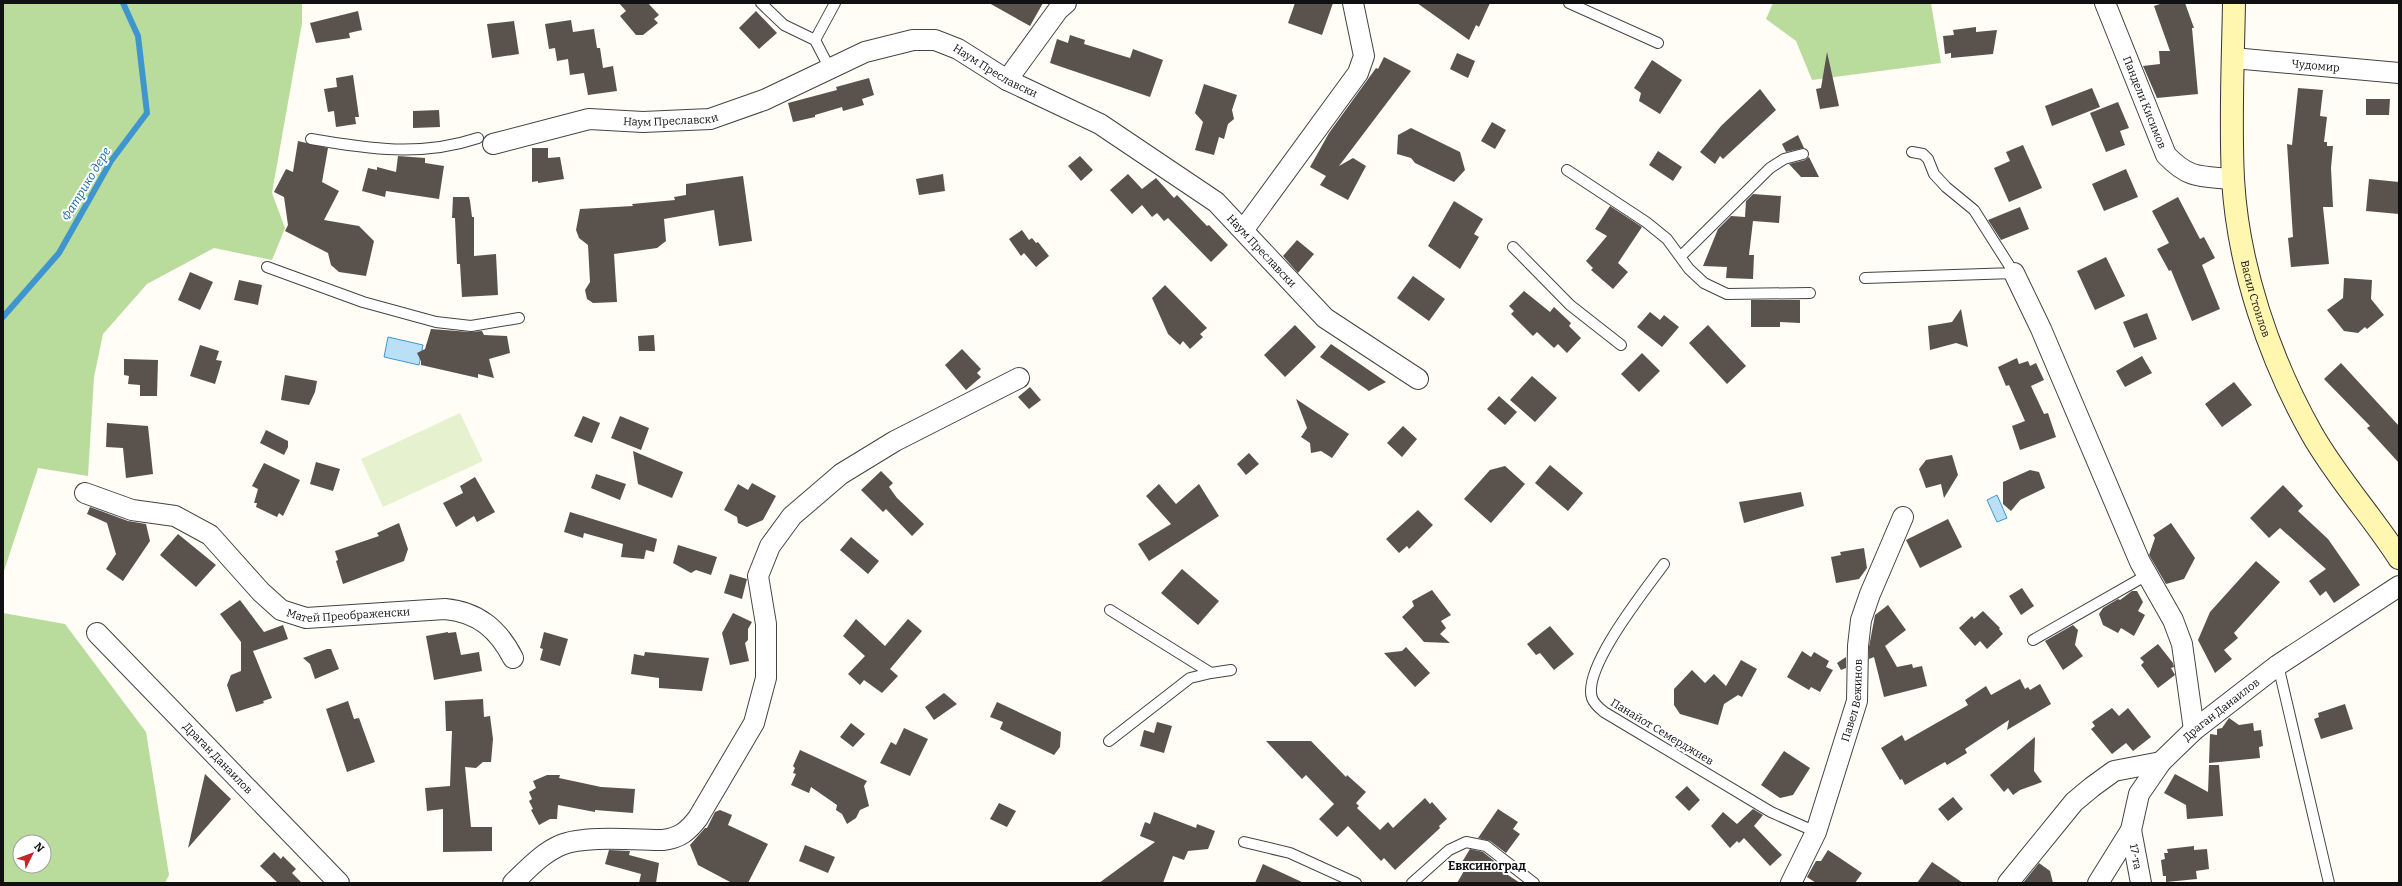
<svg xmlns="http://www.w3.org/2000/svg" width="2402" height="886" viewBox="0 0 2402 886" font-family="Bitter,serif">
  <rect width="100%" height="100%" fill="#fffdf5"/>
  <path fill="#b9dc9c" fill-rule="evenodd" d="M3,3H302V23L272,193L285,228L272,260L214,248L147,284L103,334L94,377L88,476L38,468L3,574Z
    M1773,3H1931L1941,63L1812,80L1796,41L1766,19Z
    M3,613L65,624L146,732L169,875L165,883H3ZM20,842H44V866H20Z"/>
  <path fill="#e6f2cf" d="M460,413L483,461L383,507L361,459Z"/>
  <path fill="#b9e0f7" stroke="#3f96cf" d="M388,337L423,345L419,365L384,357Z
    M1997,495L2007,518L1997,522L1987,500Z"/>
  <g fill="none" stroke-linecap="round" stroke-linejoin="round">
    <path stroke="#3f96cf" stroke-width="6" d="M3,317L59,253L111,161L147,113L138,36L123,3"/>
  </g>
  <path fill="#5a524d" d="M619,3H648L659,15L654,19L658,23L643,35H636L620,16L626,11Z
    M989,3H1043L1030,26Z
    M1295,3H1333L1322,35L1288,23Z
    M1417,3H1490L1479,27L1476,25L1469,40Z
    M2163,3H2185L2194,28H2192L2198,94L2157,98L2143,66L2160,64L2159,51H2170L2154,6Z
    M358,11L362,30L349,33L350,38L316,43L310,23Z
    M756,11L777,33L759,49L739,28Z
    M571,20L573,32L594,29L597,48H600L603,68L613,66L617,91L588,95L584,73L570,75L568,59L557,61L555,48L549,49L545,24Z
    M514,21L519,54L492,58L487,24Z
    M1976,27V32L1997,30L1993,54L1951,58V53L1945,54L1943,36L1954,35L1953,30Z
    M1070,35L1085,40L1084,44L1130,58L1133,49L1163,60L1150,97L1050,63L1057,39L1068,43Z
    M1827,52L1839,106L1820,109L1816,89L1821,88Z
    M1457,53L1475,61L1468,78L1450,69Z
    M1384,57L1411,71L1339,166L1353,158L1366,166L1348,200L1320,185L1326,176L1310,167L1329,133L1376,68L1378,69Z
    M1652,60L1682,80L1660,114L1639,101L1641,93L1634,88Z
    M353,75L359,117H355L356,124L336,127L334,111L328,112L324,89L337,87L336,78Z
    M869,78L874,95L862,99L864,105L843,111L842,107L815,115V117L793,122L788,103L837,90L836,87Z
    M1204,84L1237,95L1232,110L1234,119L1228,124L1224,139L1219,137L1214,155L1195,150L1203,122L1195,113Z
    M2092,88L2100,107L2052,126L2045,106Z
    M2298,88L2323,90L2320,116L2327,117L2324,142H2327V146H2333L2331,168L2333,207H2323L2329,264L2291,267L2288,238L2293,237L2287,144L2292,145Z
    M1760,89L1776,110L1723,159L1720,156L1715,164L1700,152L1721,126Z
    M2366,99H2390L2389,115H2366Z
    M2118,102L2129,128L2120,131L2125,145L2106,152L2090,113Z
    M439,110L440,127L413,128V111Z
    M1492,122L1506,130L1495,149L1481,141Z
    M1411,128L1460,152L1465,170L1454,182L1415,163L1411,158L1397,154L1398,135Z
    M1798,135L1804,148L1786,152L1782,144Z
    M298,141L328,148L322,182L339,191L324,220L359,226L374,241L366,276L339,272L331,265L328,253L285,231L288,225L284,197L274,192L286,169L293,172Z
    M2023,145L2042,188L2009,202L1994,168L2010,161L2006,152Z
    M532,148H548V158L560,157L564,179L538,183V181L532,182Z
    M1658,151L1682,167L1673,181L1649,165Z
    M398,156L425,158V163L444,166L439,199L386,191L385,197L362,191L368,168L377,170V167L396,172Z
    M1080,156L1093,170L1081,181L1068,166Z
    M1809,157L1819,177H1801L1789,164L1805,160Z
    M2126,169L2138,197L2104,211L2092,184Z
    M943,174L945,191L919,195L916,179Z
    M1128,174L1142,189L1156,178L1174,198L1177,195L1207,226L1209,225L1228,245L1211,262L1168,218L1164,221L1157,213L1152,217L1142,205L1132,214L1110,190Z
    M743,176L752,241L719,246L714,210L664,219L666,241L657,248L614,254L617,302L593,303L587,299L585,290L590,282L588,245L579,238L576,230L580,209L633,206L632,204L675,200L674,197L686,195V184Z
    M2369,179L2399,182V214L2366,211Z
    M1753,194L1781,196L1779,223L1753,221L1749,255H1754L1753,279L1726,278L1727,267L1703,266L1718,229L1731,216L1745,217L1746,201Z
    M453,197H469L470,201L472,217H474V256L496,254L498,295L462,297L460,264H457L455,218H452Z
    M2178,197L2200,239L2204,237L2215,258L2202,265L2220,309L2192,321L2171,270L2169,271L2157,249L2169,243L2152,211Z
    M1454,201L1483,219L1474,234L1479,237L1460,269L1428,246Z
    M1610,206L1642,227L1618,263L1628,272L1613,289L1591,270L1593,268L1586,261L1607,236L1595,229Z
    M2020,207L2029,229L2001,240L1988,220Z
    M1022,230L1029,240L1032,238L1036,243L1038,242L1049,256L1036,267L1024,253L1021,256L1009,239Z
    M1297,240L1314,254L1298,273L1283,256Z
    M2106,257L2125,296L2095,310L2077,271Z
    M190,272L213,282L200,310L178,300Z
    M1413,276L1445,299L1429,321L1397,298Z
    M2344,278L2372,280L2371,299L2384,315L2367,329L2365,327L2358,333L2344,331L2327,310L2343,298Z
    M239,280L262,285L258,305L234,300Z
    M1165,285L1207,328L1200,334L1203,337L1190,349L1183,341L1180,345L1168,334L1152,298Z
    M1524,291L1550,312L1554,307L1571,323L1569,326L1581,338L1567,353L1558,344L1554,348L1537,332L1533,336L1511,314L1514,311L1509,306Z
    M1751,300H1800V323L1780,322V327H1751Z
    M1961,309L1968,347L1956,343L1930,350L1928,326L1952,322Z
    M1650,312L1660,320L1664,315L1679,327L1662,347L1637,327Z
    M2147,313L2157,339L2134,348L2123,322Z
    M1295,325L1316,347L1285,377L1264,355Z
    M1708,325L1746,366L1727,384L1689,343Z
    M431,329L470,332L482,331L484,335L507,336L510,353L489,359L494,378L478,374V378L421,365V361L417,353L425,349Z
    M654,335L655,351H639L638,336Z
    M1331,344L1386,382L1369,391L1320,357Z
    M200,345L219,351L216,360L222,361L215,384L190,376Z
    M962,349L981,369L977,373L981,377L966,390L945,365Z
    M1642,353L1660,371L1639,392L1621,374Z
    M2142,356L2152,373L2125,387L2116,371Z
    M2017,358L2019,364L2028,361L2030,366L2036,363L2044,380L2031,386L2044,414L2048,413L2056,437L2020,450L2012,426L2025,421L2009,385L2006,386L1998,367Z
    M124,359L158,360L157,396H140V385L128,384L129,376L124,375Z
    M2341,363L2399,426V463L2367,428L2370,426L2324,379Z
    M285,375L317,381L315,392L309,405L281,400Z
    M1532,376L1557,398L1535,422L1510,400Z
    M2234,382L2252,405L2222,427L2205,404Z
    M1030,387L1041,400L1029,409L1018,397Z
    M1499,396L1517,412L1505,425L1487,409Z
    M1296,399L1349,434L1332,458L1321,451L1311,453L1310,443L1301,437L1307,428Z
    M583,416L600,423L592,443L574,436Z
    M620,416L649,428L641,450L611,438Z
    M107,423L148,426L153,474L126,478L123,448L106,447Z
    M1403,426L1417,439L1402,457L1387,443Z
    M266,430L288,441V447L284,455L260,443Z
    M633,451L683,472L672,498L638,484Z
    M1249,453L1259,464L1246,475L1237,464Z
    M1952,455L1958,475L1944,498L1941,484L1926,488L1919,469L1926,460Z
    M316,462L340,469L333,491L310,484Z
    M264,463L300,480L283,516L279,513L277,517L256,507L257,503H254L258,489L252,486Z
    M1550,465L1583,493L1568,511L1535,483Z
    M1505,466L1525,484L1491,523L1464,499L1490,470Z
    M2030,470L2039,472L2045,488L2020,500L2011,511L2003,504V482Z
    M881,471L893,483L889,487L897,498L924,524L912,536L886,509L883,512L861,490Z
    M596,474L626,484L620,500L591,488Z
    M475,477L495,512L477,522L474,516L456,527L443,503L463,493L460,486Z
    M752,483L776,496L763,520L747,527L738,523L737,517L724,510L738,484L748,490Z
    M1159,484L1176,504L1199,484L1219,516L1149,561L1138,544L1171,524L1146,496Z
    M2283,485L2303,506L2298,511L2328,539L2360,585L2334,603L2326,591L2320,596L2309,581L2326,569L2280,528L2269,538L2250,518Z
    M1801,492L1804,506L1744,523L1739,502Z
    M90,507L128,521L146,524L150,541L123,581L106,569L116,554L107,523L87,514Z
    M1418,510L1433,525L1409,549L1407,546L1399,553L1386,539Z
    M570,512L657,539L654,552L646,550L644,559L621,557L623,544L584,533L583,538L564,532Z
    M1948,519L1962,547L1920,568L1906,540Z
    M399,523L408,549L404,561L343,584L336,561L338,560L335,551L379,536L377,533Z
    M2171,523L2195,558L2184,579L2166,584L2149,555L2155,538L2153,535Z
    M178,534L216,565L196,587L160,555Z
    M851,537L879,561L868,574L840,550Z
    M678,545L717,557L711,575L696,570L691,573L673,563Z
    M1864,548L1867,568L1859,579L1836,583L1831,557L1841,555L1840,552Z
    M2256,561L2280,582L2234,633L2238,638L2224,650L2232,659L2215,673L2198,640L2210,612Z
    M1182,569L1219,601L1198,625L1161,593Z
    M730,574L747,579L742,599L724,593Z
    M2022,588L2034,606L2021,615L2009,596Z
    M1432,590L1451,615L1441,621L1446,628L1440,634L1450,643L1424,642L1402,617L1414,606L1412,601Z
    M2132,591H2137L2143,602L2138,611L2145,615L2134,636L2121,628L2118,633L2103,625L2099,614L2103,608L2118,599L2120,600Z
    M240,600L264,632L283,625L288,639L253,651L272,698L263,701L264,703L236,712L227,685L231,675L241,671V642L220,614Z
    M1888,605L1906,630L1885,646L1897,667L1912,664L1913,668L1922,666L1927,686L1884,697L1874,657L1869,659V647L1875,615Z
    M1983,611L2000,628L1999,629L2003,634L1987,649L1980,641L1975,646L1959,628L1972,616L1974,619Z
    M733,613L752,622L748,629V640L745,643L749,661L730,665L722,633Z
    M856,619L885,646L908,619L922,631L890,669L898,676L882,693L864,680L860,685L848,674L865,656L843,636Z
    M2073,625L2078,630L2075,645L2083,656L2063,670L2045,641Z
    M1550,626L1574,654L1554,670L1540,653L1536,655L1527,644Z
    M448,632V633L456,632L461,655L479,652L482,671L434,680L426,636Z
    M544,632L568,639L560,666L540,660L543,649L540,648Z
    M2158,644L2173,663L2174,667L2171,668L2175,675L2158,688L2141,665L2144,662L2140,658Z
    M1406,647L1430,673L1415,687L1384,653L1402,651Z
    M327,649H331L339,669L315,679L310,664L303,658Z
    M1802,651L1811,657L1814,652L1829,661L1826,667L1833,670L1820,692L1811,687L1809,690L1787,677Z
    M645,652L709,658L702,691L659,688V678L631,674L634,654L644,656Z
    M1846,657V668L1841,670L1837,663Z
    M1741,660L1757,669L1742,697L1738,695L1724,704L1718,725L1680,714L1674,705V689L1692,670L1705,683L1714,674L1726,686Z
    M2020,679L2025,689L2028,687L2030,690L2040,684L2051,704L2007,730L2009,720L1965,749L1967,753L1947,765L1945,762L1905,785L1902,779L1900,780L1881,748L1902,735L1905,741L1968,705L1965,700L1986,686L1991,695Z
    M944,693L957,704L934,720L925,707Z
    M483,699L484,717L490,716L493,739L491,762H483L476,768L465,767L471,827H492V851L443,852V809L427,811L425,788L450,786L452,731H446L445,701Z
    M348,701L354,719L359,718L375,762L347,772L326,709Z
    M997,702L1061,732L1060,747L1054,755L1000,729L1003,722L990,717Z
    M2345,704L2353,729L2321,739L2314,719L2319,717L2318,713Z
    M2112,708L2119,716L2128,708L2151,737L2133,751L2126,743L2112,754L2091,729L2095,726L2092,722Z
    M2229,718L2239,725L2253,723L2254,731L2261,730L2263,746L2259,747L2260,758L2209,763L2210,734L2217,735V729L2222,728Z
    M1157,722L1172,726L1164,753L1140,746L1144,730L1154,733Z
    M851,723L865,734L853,747L840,737Z
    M904,728L928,739L910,776L880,763L891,742L896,745Z
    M2035,737L2034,771L2042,782L2020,790L2013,795L2008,788L2004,792L1990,775Z
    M1266,741H1311L1346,777L1347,775L1366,792L1356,803L1359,806L1357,808L1380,830L1388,822L1393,828L1425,798L1430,804L1432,802L1447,819L1439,826L1440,828L1395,870L1384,858L1381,861L1348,826L1337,837L1319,819L1334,804L1306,775L1302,779Z
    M800,750L867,781L864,786L869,806L860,810L856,818L847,824L842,814L836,810L837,805L811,787L809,793L791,785L796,774L793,773L795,768L793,766Z
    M1784,751L1810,768L1793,795L1780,798L1761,785Z
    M2209,765H2219L2223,816L2187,819L2186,805L2164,793L2175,774L2208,792Z
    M205,774L231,799L188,848Z
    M547,775H560L559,778L601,787L635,789L633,813L595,810V812L558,805L557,819H550L539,825L531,810L533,809L529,801L532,799L529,792L536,788L533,781Z
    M1687,786L1700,800L1689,811L1675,797Z
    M1953,797L1963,809L1948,821L1938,809Z
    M999,803L1016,811L1007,827L990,819Z
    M1498,809L1518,822L1513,829L1520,834L1506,853L1490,841L1478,838Z
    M1753,809L1763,815L1754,826L1782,855L1770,866L1744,838L1739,843L1737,841L1730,848L1711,826L1723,812L1737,824Z
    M720,810L732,815L728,825L768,844L748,883H732L698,865L690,845L705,828H707L715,812Z
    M1154,812L1196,828L1197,824L1215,831L1208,849L1188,851L1184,860L1173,856L1163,883H1099L1155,842L1140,836L1145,822L1150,824Z
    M805,845L835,857L828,873L799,861Z
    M2194,846V850L2207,849L2209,869L2196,871L2197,879L2166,882V876H2163L2161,860L2165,859L2164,853H2168L2167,849Z
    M1470,849L1483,852L1498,864L1496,867L1520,883H1457L1464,871L1459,867Z
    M609,850L630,851L629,855L659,863L656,883H639L641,874L605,864Z
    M1828,850L1862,873L1855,883H1816L1807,877L1816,861H1821Z
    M274,852L281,859L283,856L296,869L292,873L302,883H278L260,866Z
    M1932,862L1963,883H1917Z
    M2039,863L2050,871L2053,883H2023Z
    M1263,864L1304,883H1255Z"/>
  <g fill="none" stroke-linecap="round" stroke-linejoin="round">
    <g stroke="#444" stroke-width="12">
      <path id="lane" d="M761,3L784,25L815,40
        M1569,3L1658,43
        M830,69L815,40L835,3
        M311,139C369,149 421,157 478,138
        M1912,152L1923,154L1928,159L1934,174L1946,187L1974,210L2014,273
        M1567,170L1646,222L1667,239L1689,269L1704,283L1727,294L1810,293
        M1513,247L1570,305L1621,345
        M1681,256L1770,168L1784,159L1803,154
        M267,267L363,302L436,322L471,326L519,318
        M1865,278L2014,273
        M1664,564C1646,589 1582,668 1592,698C1594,704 1599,708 1604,712L1771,812L1816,832
        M1110,610L1211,673L1231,670
        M2033,640L2147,575
        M2278,665L2329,883
        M1109,741L1190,678L1211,673
        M1244,842L1290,853L1356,883
        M1412,883L1449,850L1466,842L1486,846L1534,883"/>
    </g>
    <g stroke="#444" stroke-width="22">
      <g id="street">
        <path id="s1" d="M2105,3L2166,155C2190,180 2201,176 2233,179"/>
        <path id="s2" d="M2233,58L2399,73"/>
        <path d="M1007,80L1058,10L1066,3"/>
        <path id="s3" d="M493,144L589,119L643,122L710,119L764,100L865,52L913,40H935L958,49L1007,80L1100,124L1216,202L1325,318L1418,379"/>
        <path d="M1244,229L1358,73L1364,56L1353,3"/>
        <path d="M2014,273L2041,329L2140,562L2173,620L2182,644L2194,730"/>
        <path id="s4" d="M85,493L132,510L175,516L210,535L261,592L281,610L306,618L445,609C478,612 498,629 513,658"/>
        <path id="s5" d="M97,633L339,883"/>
        <path id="s6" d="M2131,830L2141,883"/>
        <path d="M513,883C528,869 542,853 561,845C584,835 637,840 663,840C680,838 688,831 698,818L754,723L766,678V624L758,576L770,546L792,516L841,474L895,441L1019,378"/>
        <path id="s7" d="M1791,883L1816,832L1857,701L1858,646L1861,620L1870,594L1903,517"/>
        <path d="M2008,883L2074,802L2092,787L2114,771L2161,762"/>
        <path id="s8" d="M2098,883L2131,830L2139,794L2161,762L2194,730L2278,665L2399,586"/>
      </g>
    </g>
    <g stroke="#333" stroke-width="24">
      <g id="secondary">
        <path id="s9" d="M2234,3C2233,61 2230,120 2233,179C2238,266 2269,358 2312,434C2337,478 2372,516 2399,558"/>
      </g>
    </g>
    <use href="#lane" stroke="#fff" stroke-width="10"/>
    <use href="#street" stroke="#fff" stroke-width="20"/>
    <use href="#secondary" stroke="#fff6b0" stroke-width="22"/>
  </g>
  <g text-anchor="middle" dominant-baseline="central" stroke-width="4" stroke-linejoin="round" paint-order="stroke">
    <g font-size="11" fill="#111" stroke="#fff">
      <text stroke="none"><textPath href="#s2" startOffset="83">Чудомир</textPath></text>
      <text stroke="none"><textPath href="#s3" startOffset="529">Наум Преславски</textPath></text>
      <text stroke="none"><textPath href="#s1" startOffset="107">Пандели Кисимов</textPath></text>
      <text stroke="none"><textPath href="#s3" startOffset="181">Наум Преславски</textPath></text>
      <text stroke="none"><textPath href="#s3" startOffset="853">Наум Преславски</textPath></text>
      <text stroke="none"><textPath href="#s9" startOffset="298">Васил Стоилов</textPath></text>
      <text stroke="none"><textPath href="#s4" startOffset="305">Матей Преображенски</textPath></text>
      <text stroke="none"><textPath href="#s7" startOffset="194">Павел Вежинов</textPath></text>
      <text stroke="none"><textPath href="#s8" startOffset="218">Драган Данаилов</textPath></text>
      <text transform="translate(1662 732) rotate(31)">Панайот Семерджиев</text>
      <text stroke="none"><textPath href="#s5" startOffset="174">Драган Данаилов</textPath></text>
      <text stroke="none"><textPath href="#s6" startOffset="27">17-та</textPath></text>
    </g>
    <g font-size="12" font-style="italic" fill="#1768a6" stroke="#fff">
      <text transform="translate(86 184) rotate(-59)">Фатрико дере</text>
    </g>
    <g font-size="12" font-weight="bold" fill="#111" stroke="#fff">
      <text x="1487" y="866">Евксиноград</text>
    </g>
  </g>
  <rect width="2402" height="886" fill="none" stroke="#111111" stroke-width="8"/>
  <g transform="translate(32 854) rotate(48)"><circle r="19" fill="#ffffff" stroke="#a0a0a0"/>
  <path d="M0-3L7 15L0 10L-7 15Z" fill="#c4262e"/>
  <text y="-6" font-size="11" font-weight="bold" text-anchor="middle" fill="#111111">N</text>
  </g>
</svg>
